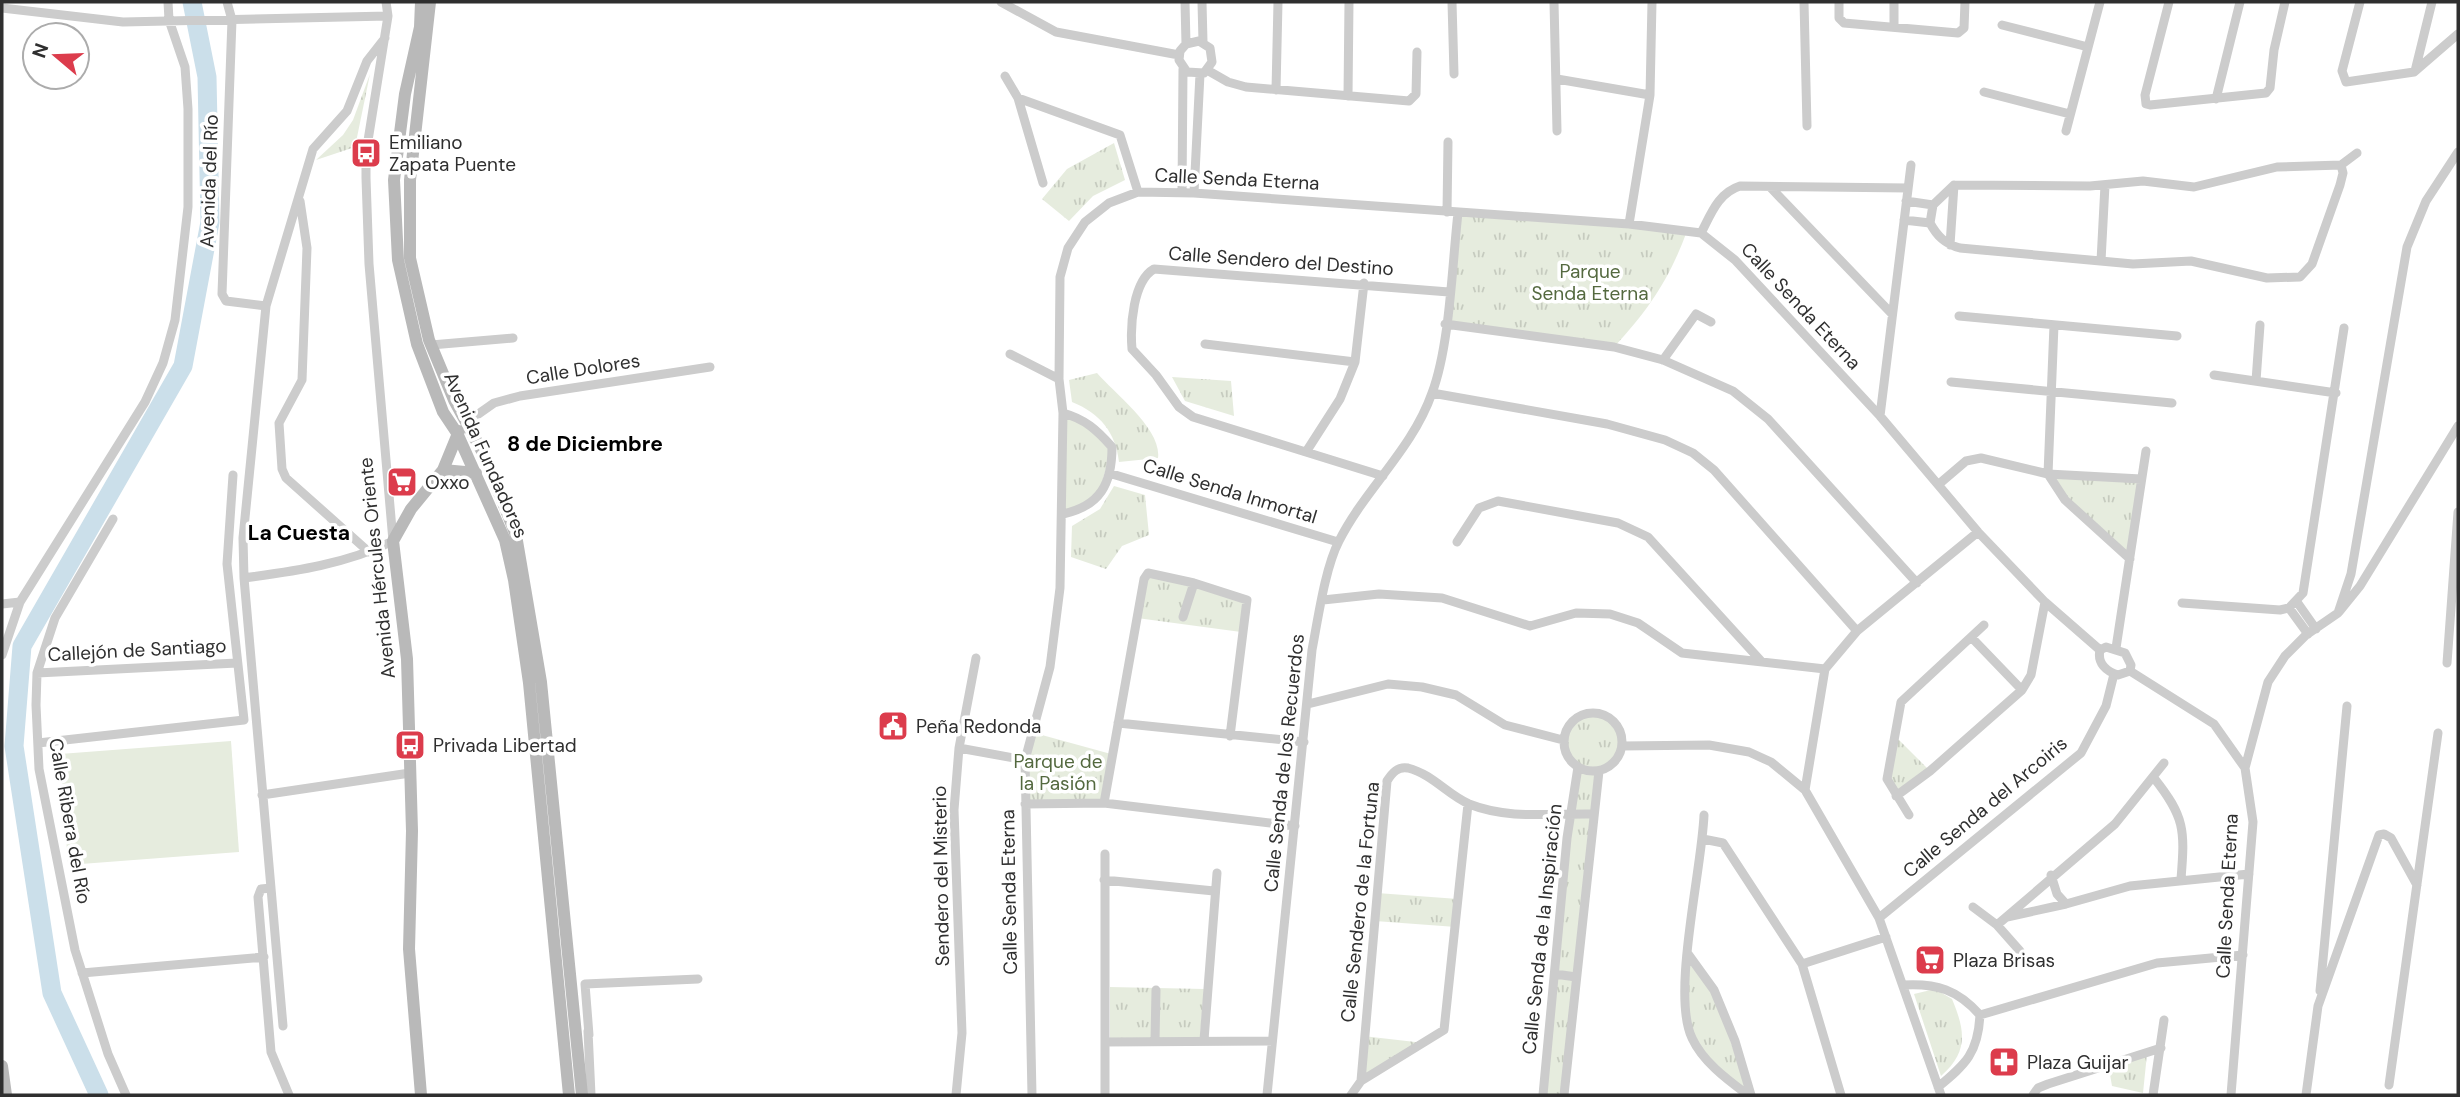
<svg xmlns="http://www.w3.org/2000/svg" width="2460" height="1097" viewBox="0 0 2460 1097" font-family="'DM Sans',sans-serif">
  <defs>
    <pattern id="grass-tufts" width="24" height="20" patternUnits="userSpaceOnUse" patternTransform="scale(1.75)"><rect width="24" height="20" fill="#e6ecde"/><path d="M3 7l-1-3M5 7V3M7 7l1-3M15 17l-1-3M17 17v-4M19 17l1-3" fill="none" stroke="#c6cbbf"/></pattern>
  </defs>
  <rect width="100%" height="100%" fill="#fff"/>
  <path fill="url(#grass-tufts)" d="M370,74L355,147L316,160L343,135L353,120Z
    M1114,143L1125,180L1093,196L1069,221L1042,199L1067,169Z
    M1458,213L1687,231C1669,280 1649,309 1614,347L1445,324Z
    M1097,373C1114,393 1162,429 1158,458L1119,462C1116,433 1100,413 1072,402L1069,380Z
    M1172,377L1231,381L1234,416L1185,401Z
    M1063,413L1078,417L1112,447L1098,497L1063,514Z
    M2048,474L2141,479L2130,559L2065,500Z
    M1114,486L1145,495L1149,535L1122,546L1106,569L1071,557L1072,526L1100,509Z
    M1146,575L1245,598L1241,632L1137,618Z
    M1593,712C1629,718 1632,756 1599,771L1564,1095H1543L1578,767C1561,753 1560,736 1574,719Z
    M1031,732L1111,754L1104,803L1025,804Z
    M1894,735L1930,771L1896,796L1887,775Z
    M1377,893L1458,899L1456,927L1375,921Z
    M1688,954L1714,990L1748,1095L1693,1041L1684,1019Z
    M1110,987L1204,989L1200,1038L1110,1040Z
    M1935,989L1952,999C1965,1030 1969,1052 1941,1076L1914,994Z
    M1363,1036L1424,1043L1361,1081Z
    M2147,1054L2143,1093L2112,1086L2108,1063Z"/>
  <path fill="#e6ecde" d="M231,741L239,852L68,865L60,754Z"/>
  <g fill="none" stroke-linecap="round" stroke-linejoin="round">
    <path stroke="#cbdfea" stroke-width="19" d="M99,1095L52,993L14,746L22,646L183,366L210,222L207,77L192,2"/>
    <path stroke="#ccc" stroke-width="9" d="M227,2L232,20L222,294L226,301L266,306
      M1001,2L1056,32L1179,55
      M1185,2L1186,44L1180,51L1179,60L1187,72L1204,73L1212,62L1210,48L1199,41L1186,44
      M1202,2L1203,42
      M1452,2L1454,74
      M1554,2L1557,131
      M1804,2L1807,126
      M1839,2V18L1844,23L1958,33L1964,28L1965,2
      M2169,2L2145,95L2146,104L2150,105L2266,93L2270,88L2274,50L2285,2
      M2360,2L2342,71L2346,82L2414,72L2458,34
      M2,8L123,22L388,16
      M2002,25L2088,47
      M1894,27V2
      M1207,70L1228,82L1246,87L1409,101L1416,94L1417,52
      M2415,71L2432,2
      M1005,76L1018,98L1043,183
      M1557,79L1650,95
      M1276,90L1278,2
      M1984,92L2070,114
      M1348,96L1349,2
      M1018,98L1120,135L1138,192
      M2216,99L2240,2
      M2066,131L2100,2
      M2341,165L2343,173L2340,185L2312,264L2300,277L2267,278L2191,261L2133,264L1960,248C1945,244 1937,236 1930,223L1933,205L1954,185L2090,186L2143,181L2194,187L2277,167L2341,165L2357,153
      M1770,187L1892,314
      M1182,193L1183,69
      M1194,193L1200,74
      M300,201L307,248L302,380L279,423L282,469L286,478L369,552
      M1906,201L1933,205
      M1447,212L1448,142
      M1904,220L1930,223
      M1629,224L1650,95L1652,2
      M1701,233C1711,214 1718,193 1740,186L1908,188
      M1950,245L1954,185
      M2101,261L2105,185
      M1959,316L2177,336
      M1445,324L1614,347L1663,360L1733,391L1768,419L1917,583
      M1205,344L1355,362
      M431,345L513,338
      M1010,354L1059,379
      M1663,360L1696,314L1711,322
      M2214,375L2336,393
      M2256,381L2260,325
      M1951,382L2172,403
      M1432,393L1607,424L1665,440L1693,453L1714,470L1857,631
      M1880,416L1911,165
      M467,422L494,403L520,396L710,367
      M1306,452L1340,399L1355,362L1364,283
      M1112,474L1338,542
      M2048,474L2054,325
      M2048,474L2065,500L2130,559
      M1383,476L1193,417L1179,407L1156,375L1132,349C1130,326 1133,281 1154,269L1449,292
      M1939,484L1966,461L1981,458L2048,474L2141,479
      M1063,514C1100,506 1112,484 1112,447C1097,430 1085,419 1063,413
      M113,519L55,618L37,673L36,705L39,769L75,950L108,1054L126,1095
      M1457,542L1479,508L1498,501L1618,523L1648,537L1761,661
      M244,578C296,571 346,564 393,541L369,264L366,178V153L388,16L386,2
      M1323,600L1379,594L1442,598L1530,626L1576,613L1610,614L1638,623L1682,653L1825,669
      M2297,602L2316,629
      M2182,603L2280,610L2289,608L2303,593L2344,328
      M2,604L20,602
      M2289,608L2308,634
      M2339,612L2360,586L2458,426
      M1183,617L1194,583
      M1971,637L2022,690
      M2106,647L2125,653L2131,665L2130,671L2118,675C2106,671 2097,663 2100,650Z
      M2116,648L2146,451
      M2,655L20,602L145,402L163,363L175,320L188,207V109L185,67L169,20L168,2
      M2447,663L2458,512
      M2130,671L2214,724L2245,768L2253,822L2231,1095
      M37,673L237,663
      M1308,704L1388,684L1422,687L1456,695L1505,725L1563,740
      M1564 742a29 29 0 1 1 58 0a29 29 0 1 1-58 0Z
      M1118,723L1304,742
      M38,743L244,720L227,564L233,475
      M1622,746L1709,745L1749,752L1771,762L1805,790L1879,918L1941,1095
      M959,748L1025,760
      M2245,768L2268,682L2285,656L2306,635L2338,613L2351,574L2407,247L2426,201L2458,152
      M2154,778C2185,817 2185,830 2181,879
      M1805,790L1825,669L1857,631L1978,532
      M262,795L410,773
      M1896,796L1930,771L2022,690L2031,675L2045,602
      M1104,803L1144,579L1148,573L1194,583L1247,600L1230,736
      M1025,804L1104,803L1295,826
      M1704,815C1702,869 1671,995 1692,1038C1703,1062 1728,1080 1748,1095
      M1909,815L1887,779L1901,702L1984,625
      M1703,839L1723,843L1802,964L1841,1095
      M2051,875L2057,894L2066,904
      M1104,880L1214,891
      M271,888L261,889L258,897L271,1052L289,1095
      M1973,907L1997,925L2020,951
      M2007,917L2066,904L2130,886L2249,874
      M1879,918L2081,753L2106,706L2114,674
      M1997,925L2115,824L2164,763
      M1688,954L1714,990L1735,1041L1751,1095
      M1802,964L1886,937
      M82,973L264,957
      M1555,974L1576,977
      M1903,985C1937,983 1958,990 1980,1015C1978,1053 1966,1064 1938,1087
      M2320,991L2347,706
      M1980,1015L2157,963L2243,955
      M283,1026L244,578L243,538L266,306L313,149L347,111L367,61L385,38
      M588,1031L591,1095
      M589,1035L585,984L698,979
      M1204,1040L1217,873
      M1155,1041L1156,990
      M1105,1042L1272,1041
      M1361,1081L1387,781C1392,773 1398,766 1408,768C1432,774 1448,795 1469,804C1509,820 1552,813 1594,814
      M2389,1085L2438,733
      M956,1095L962,1033L954,810L959,748L976,658
      M1032,1095L1025,760L1050,667L1060,588L1063,413L1059,379L1060,277L1068,248L1085,222L1109,203L1138,192L1194,193L1629,224L1701,233L1735,260L1880,416L1978,532L2045,602L2100,650
      M1105,1095V854
      M1267,1095L1312,650C1318,619 1325,568 1339,541C1365,489 1412,450 1432,393C1450,345 1452,265 1458,213
      M1351,1095L1361,1081L1444,1030L1468,804
      M1543,1095L1567,838L1578,767
      M1564,1095L1599,771
      M2033,1095L2038,1088L2048,1084L2161,1048
      M2153,1095L2164,1020
      M2306,1095L2318,1006L2379,835L2384,834L2391,838L2417,885"/>
    <path stroke="#b9b9b9" stroke-width="12" d="M421,2L420,27L405,94L394,180L398,260L417,344L443,412L457,433L505,540L514,580L529,683L569,1095
      M430,2L410,180V258L429,340L454,400L483,453L516,535L541,682L582,1095
      M443,470L476,473
      M2,1066L6,1095
      M421,1095L409,949L412,831L407,659L393,541L411,509L443,470L459,431"/>
  </g>
  <defs>
    <g id="bus-square" transform="scale(1.575)"><rect x="-9" y="-9" width="18" height="18" rx="4" fill="#dc3c4c" stroke="#fff"/><path d="M-5-6H5V4H4V6H2V4H-2V6H-4V4H-5ZM-3.5-4V0h7V-4ZM-3.5 1.2v1.5H-2V1.2ZM2 1.2v1.5H3.5V1.2Z" fill="#fff"/></g>
    <g id="supermarket-square" transform="scale(1.575)"><rect x="-9" y="-9" width="18" height="18" rx="4" fill="#dc3c4c" stroke="#fff"/><path d="M-6-5.5h2.5l.6 2H6L4.5 2H-2.5L-4.4-4H-6ZM-1.5 3.2a1.3 1.3 0 1 0 .1 0ZM3 3.2a1.3 1.3 0 1 0 .1 0Z" fill="#fff"/></g>
    <g id="civic-square" transform="scale(1.575)"><rect x="-9" y="-9" width="18" height="18" rx="4" fill="#dc3c4c" stroke="#fff"/><path d="M-.6-6.5H3V-4.5H.6V-3L4-1V1h2V6H-6V1h2V-1L-.6-3ZM-1.2 2.5V6h2.4V2.5Z" fill="#fff"/></g>
    <g id="pharmacy-square" transform="scale(1.575)"><rect x="-9" y="-9" width="18" height="18" rx="4" fill="#dc3c4c" stroke="#fff"/><path d="M-2-6h4v4h4v4h-4v4h-4v-4h-4v-4h4Z" fill="#fff"/></g>
  </defs>
  <g fill-rule="evenodd">
    <use href="#bus-square" x="366" y="153"/>
    <use href="#supermarket-square" x="402" y="482"/>
    <use href="#civic-square" x="893" y="726"/>
    <use href="#bus-square" x="410" y="745"/>
    <use href="#supermarket-square" x="1930" y="960"/>
    <use href="#pharmacy-square" x="2004" y="1062"/>
  </g>
  <g text-anchor="middle" dominant-baseline="central" stroke-width="7" stroke-linejoin="round" paint-order="stroke">
    <g font-size="19" fill="#2f2f2f" stroke="#fff" text-anchor="start">
      <text x="389" y="142">Emiliano<tspan x="389" dy="22">Zapata Puente</tspan></text>
      <text x="425" y="482">Oxxo</text>
      <text x="916" y="726">Peña Redonda</text>
      <text x="433" y="745">Privada Libertad</text>
      <text x="1953" y="960">Plaza Brisas</text>
      <text x="2027" y="1062">Plaza Guijar</text>
    </g>
    <g font-size="19" fill="#2f2f2f" stroke="#fff">
      <text transform="translate(1237 179) rotate(3)">Calle Senda Eterna</text>
      <text transform="translate(209 181) rotate(-88)">Avenida del Río</text>
      <text transform="translate(1281 261) rotate(4)">Calle Sendero del Destino</text>
      <text transform="translate(1801 306) rotate(47)">Calle Senda Eterna</text>
      <text transform="translate(583 369) rotate(-9)">Calle Dolores</text>
      <text transform="translate(486 455) rotate(66)">Avenida Fundadores</text>
      <text transform="translate(1230 491) rotate(17)">Calle Senda Inmortal</text>
      <text transform="translate(377 568) rotate(-96)">Avenida Hércules Oriente</text>
      <text transform="translate(137 650) rotate(-3)">Callejón de Santiago</text>
      <text transform="translate(1284 763) rotate(-84)">Calle Senda de los Recuerdos</text>
      <text transform="translate(1985 807) rotate(-40)">Calle Senda del Arcoiris</text>
      <text transform="translate(70 821) rotate(80)">Calle Ribera del Río</text>
      <text transform="translate(941 876) rotate(-91)">Sendero del Misterio</text>
      <text transform="translate(1009 892) rotate(-91)">Calle Senda Eterna</text>
      <text transform="translate(2227 896) rotate(-87)">Calle Senda Eterna</text>
      <text transform="translate(1360 902) rotate(-84)">Calle Sendero de la Fortuna</text>
      <text transform="translate(1542 929) rotate(-84)">Calle Senda de la Inspiración</text>
    </g>
    <g font-size="19" fill="#54693f" stroke="#fff">
      <text x="1590" y="271">Parque<tspan x="1590" dy="22">Senda Eterna</tspan></text>
      <text x="1058" y="761">Parque de<tspan x="1058" dy="22">la Pasión</tspan></text>
    </g>
    <g font-size="21" font-weight="bold" fill="#000" stroke="#fff">
      <text x="585" y="444">8 de Diciembre</text>
      <text x="299" y="533">La Cuesta</text>
    </g>
  </g>
  <rect width="2460" height="1097" fill="none" stroke="#2f2f2f" stroke-width="7"/>
  <g transform="translate(56 56) rotate(289)"><circle r="33" fill="#ffffff" stroke="#acacac" stroke-width="2"/>
  <path d="M0-5L12 26L0 18L-12 26Z" fill="#dc3c4c"/>
  <text y="-10" font-size="19" font-weight="bold" text-anchor="middle" fill="#2f2f2f">N</text>
  </g>
</svg>
